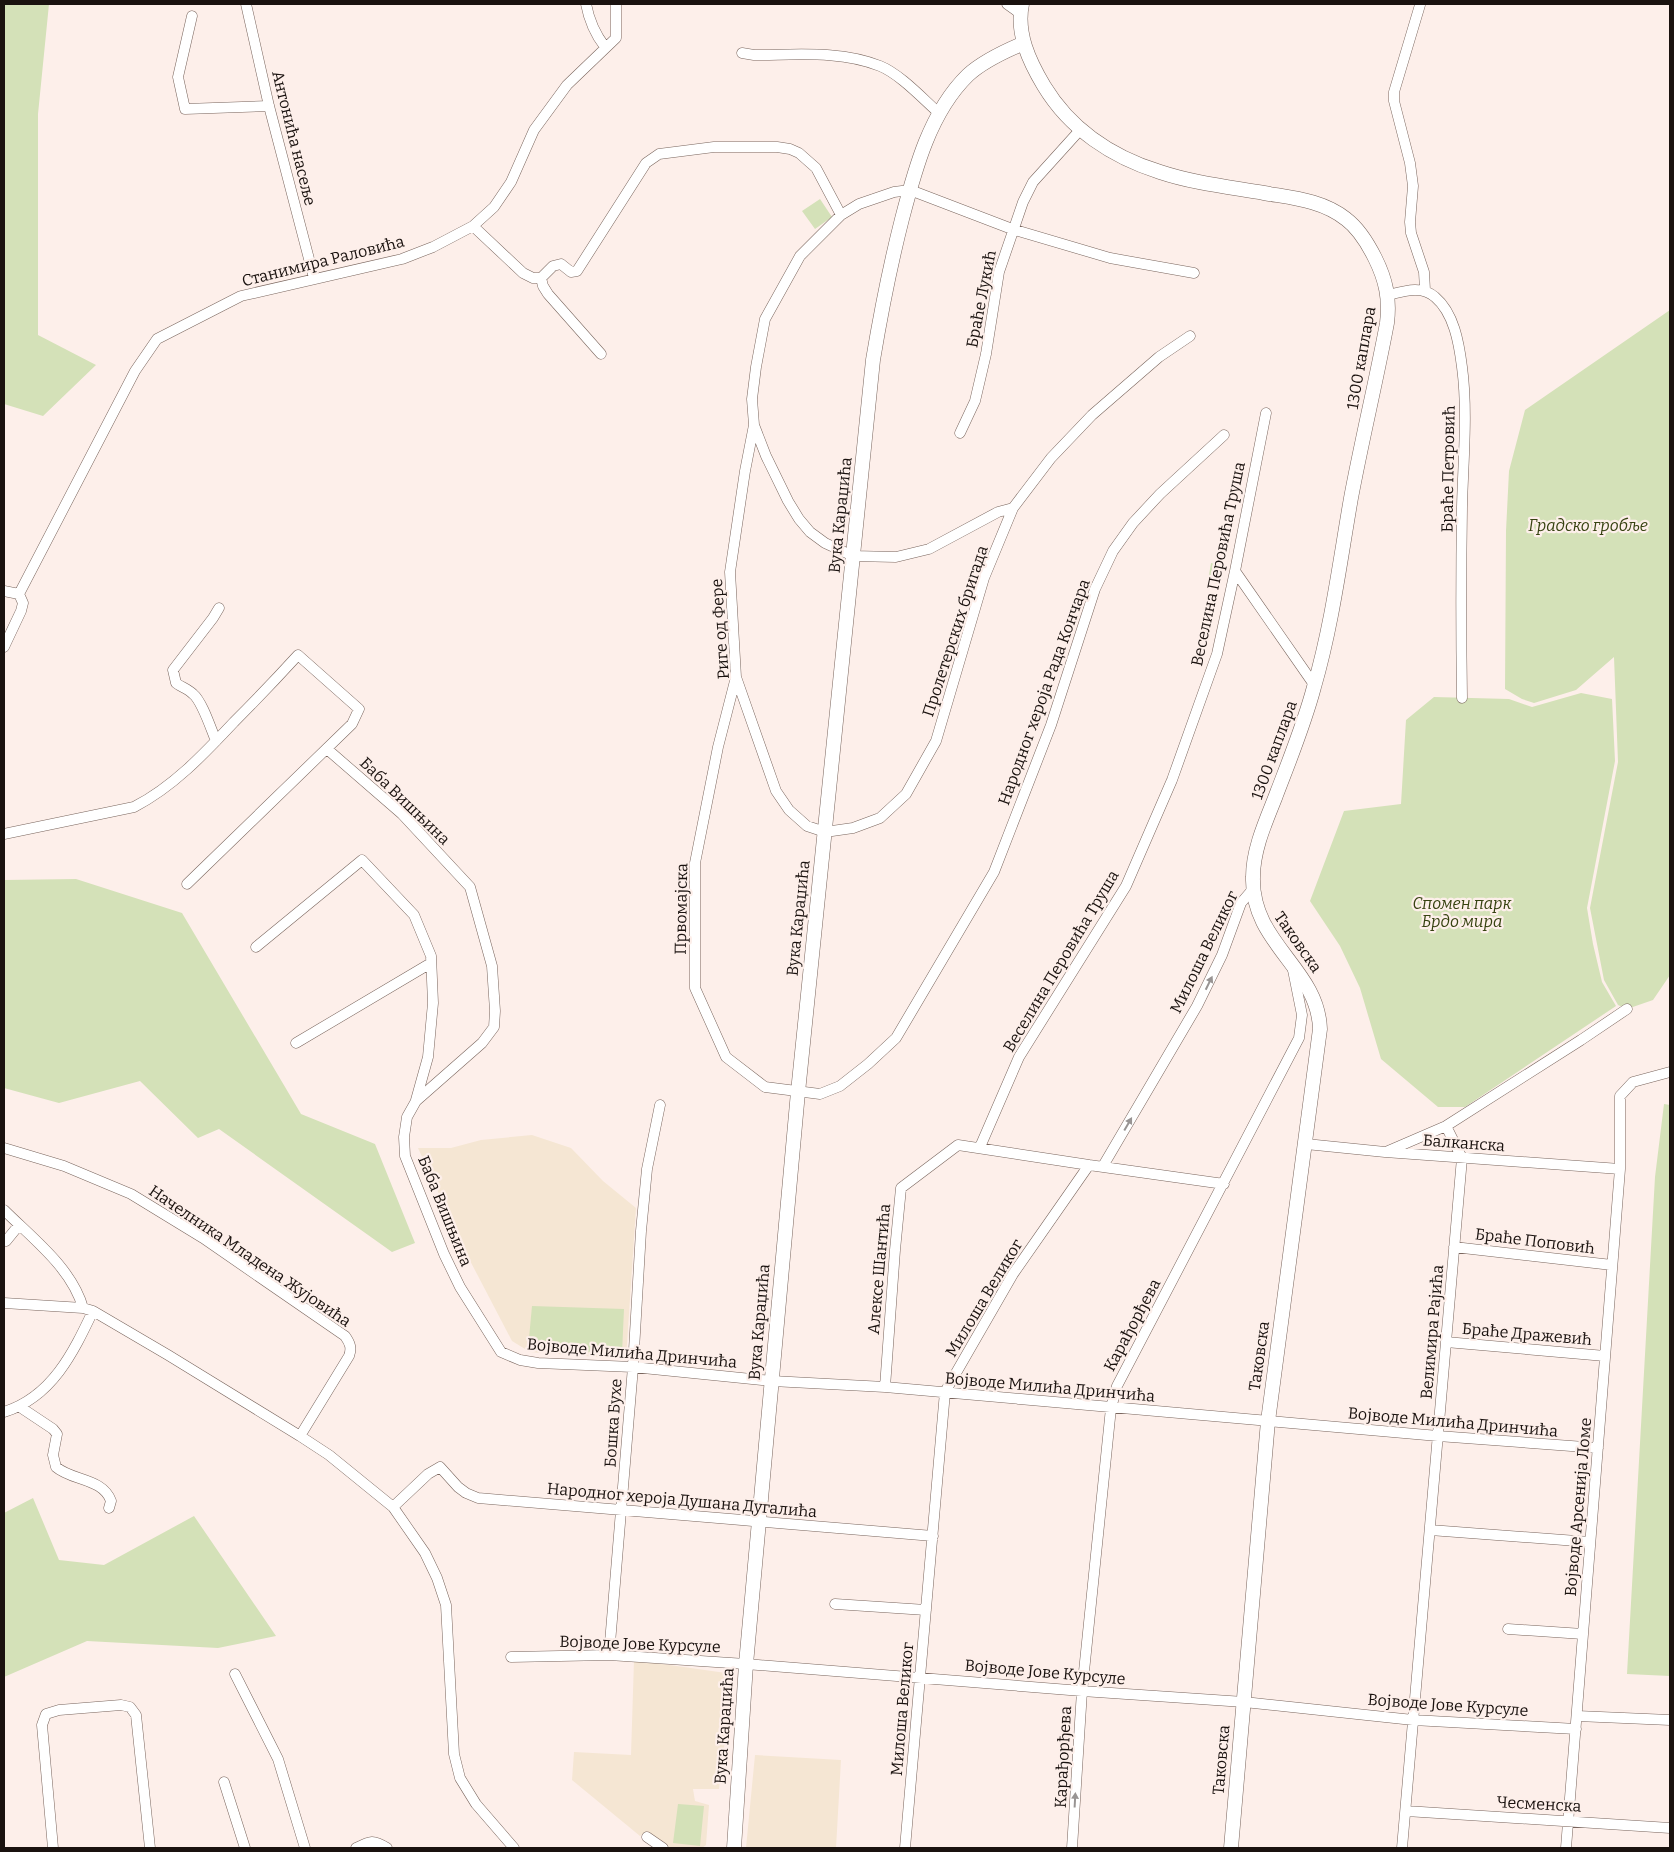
<svg xmlns="http://www.w3.org/2000/svg" width="1674" height="1852" viewBox="0 0 1674 1852" font-family="Bitter,serif">
  <rect width="100%" height="100%" fill="#fdefea"/>
  <path fill="#f5e6d3" d="M532,1135L571,1148L603,1181L636,1208L626,1359L530,1352L512,1341L466,1253L418,1148H451L481,1140Z
    M634,1660L733,1674L719,1789H693L695,1801L709,1805L706,1845L702,1848H670L647,1831L640,1836L572,1780L574,1752L631,1755Z
    M755,1755L841,1760L836,1848H746Z"/>
  <path fill="#d4e1b8" d="M4,4H49L38,114V335L96,365L43,416L4,404Z
    M820,199L832,217L815,229L802,211Z
    M1670,310V975L1653,1000L1627,1009L1618,1005L1604,980L1590,908L1618,762L1614,657L1576,690L1534,703L1522,699L1505,689L1506,531L1509,471L1525,410Z
    M1211,563L1224,565L1221,585L1208,581Z
    M1581,693L1612,699L1615,761L1587,908L1593,944L1602,982L1616,1006L1465,1107H1438L1381,1059L1360,988L1340,946L1310,901L1344,811L1401,804L1406,720L1434,697L1509,699L1532,707Z
    M76,879L182,913L301,1114L375,1144L415,1243L392,1252L219,1129L198,1138L140,1081L59,1103L4,1088V880Z
    M1664,1104L1670,1105V1676L1627,1674L1655,1177Z
    M532,1306L624,1309L622,1353L528,1349Z
    M33,1498L59,1560L104,1565L194,1516L276,1636L218,1648L87,1641L4,1677V1513Z
    M678,1804L704,1806L700,1846L673,1843Z"/>
  <g fill="none" stroke-linecap="round" stroke-linejoin="round">
    <g stroke="#79655d" stroke-width="11">
      <path id="street" d="M246,4L269,106L314,278
        M586,4C589,20 595,34 605,47
        M1007,4L1021,14
        M1420,5L1394,92V101L1410,163L1413,186L1410,222L1411,233L1424,272L1425,290
        M192,16L178,77L185,109L269,106
        M742,53L754,55C795,55 841,50 880,66C900,74 923,99 940,114
        M473,226L523,273L533,278H541L553,266L561,264L571,272L577,271L646,163L659,154L714,147H777L790,149L799,153L816,168L841,215
        M541,278L543,286L548,294L601,354
        M1388,295C1404,291 1422,285 1435,297C1454,313 1459,343 1462,367C1468,412 1463,462 1462,507C1461,571 1461,634 1462,698
        M754,425L745,471L730,572L736,677L776,791L789,810L807,826L825,832L853,828L880,818L906,794L936,741L984,578L1013,508L1051,458L1092,415L1159,357L1190,336
        M960,433L975,401L986,354L999,272L1023,202L1033,182L1080,130
        M1013,508L998,512L929,549L896,557L853,556L825,543L810,532L799,519L788,501L766,456L754,425L752,399L756,367L765,319L800,256L841,215L859,204L894,192L910,190L1012,229L1110,258L1194,273
        M1235,571L1315,686
        M4,591L19,594
        M19,594L135,371L157,339L241,296L402,259L433,247L473,226L494,207L511,182L534,130L567,85L616,38V4
        M4,647L21,611L23,603L19,594
        M736,677L718,747L695,863V988L726,1057L765,1087L820,1094L840,1086L868,1064L896,1038L994,872L1051,725L1095,589L1113,551L1133,523L1160,494L1224,435
        M216,741C211,729 202,701 193,694C188,689 181,687 176,683L173,670L213,618L219,608
        M327,749L402,814L470,887L492,966L495,1011L494,1027L482,1043L416,1101L407,1117L404,1137L405,1156L444,1254L460,1287L501,1352L520,1360L538,1363L633,1367L772,1381L885,1387L1438,1436L1598,1448
        M4,834L134,807C173,787 204,754 234,722C256,700 277,678 298,655L359,709L352,724L187,884
        M256,947L362,860L414,915L431,956L433,1003L428,1057L416,1100
        M296,1043L431,963
        M1306,1144L1385,1152L1620,1169
        M980,1147L1019,1057L1126,886L1172,780L1217,654L1235,571L1266,413
        M4,1148L64,1166L131,1194L203,1238L345,1336C350,1343 352,1348 349,1356L300,1436
        M1388,1151L1446,1126L1581,1040L1627,1009
        M1103,1166L1197,1006L1222,955L1241,903L1253,889
        M4,1210C32,1238 72,1268 83,1308
        M6,1241L19,1225
        M1454,1247L1612,1265
        M4,1303L83,1308L93,1311L168,1355L300,1436L329,1455L393,1507L425,1553L437,1578L446,1605L454,1754L460,1778L476,1804L514,1848
        M1446,1342L1605,1356
        M885,1387L895,1250L901,1188L958,1145L1089,1165
        M20,1407L53,1429L57,1434L53,1455L56,1467C72,1481 103,1478 111,1501L109,1508
        M4,1412C52,1397 73,1353 93,1311
        M393,1507L428,1474L440,1467L458,1487L466,1493L478,1498L933,1536
        M1430,1530L1590,1542
        M835,1604L926,1610
        M1508,1629L1583,1634
        M609,1655L633,1367L641,1231L647,1169L660,1105
        M511,1657L609,1655L746,1664L1082,1691L1244,1702L1413,1720L1576,1729
        M235,1674L278,1759L305,1848
        M1577,1716L1670,1720
        M224,1782L245,1848
        M1406,1811L1670,1828
        M647,1837L663,1848
        M53,1848L42,1725L46,1714L59,1710L121,1705L130,1707L136,1715L150,1848
        M356,1848C370,1841 373,1839 387,1848
        M905,1848L945,1392L1013,1274L1089,1165L1224,1184
        M1072,1848L1082,1691L1111,1408L1117,1386L1299,1038L1302,1015L1293,970
        M1402,1848L1462,1158L1446,1126
        M1566,1848L1620,1169V1096L1633,1082L1670,1072"/>
    </g>
    <g stroke="#79655d" stroke-width="15">
      <path id="secondary" d="M1022,4C1016,33 1029,61 1044,86C1070,129 1112,157 1160,172C1193,183 1229,187 1264,193C1292,198 1322,200 1346,219C1358,228 1368,244 1375,258C1386,280 1390,299 1387,323C1376,382 1362,439 1351,498C1340,561 1332,625 1314,687C1304,725 1289,761 1275,798C1265,823 1253,850 1253,877C1251,944 1318,968 1320,1029L1268,1421L1231,1848
        M734,1848L746,1664L798,1092L873,360C881,312 890,266 902,219C915,169 930,112 968,75C983,61 1005,51 1024,43"/>
    </g>
    <use href="#street" stroke="#fff" stroke-width="10"/>
    <use href="#secondary" stroke="#fff" stroke-width="14"/>
  </g>
  <defs><path id="oneway-solid" d="M-6-.8H1V-3.2L6.5 0L1 3.2V.8H-6Z" transform="scale(1.25)"/></defs>
  <g fill="#989493">
    <use href="#oneway-solid" transform="translate(1209 983) rotate(-64)"/>
    <use href="#oneway-solid" transform="translate(1128 1124) rotate(-60)"/>
    <use href="#oneway-solid" transform="translate(1075 1800) rotate(-87)"/>
  </g>
  <g text-anchor="middle" dominant-baseline="central" stroke-width="4.5" stroke-linejoin="round" paint-order="stroke">
    <g font-size="16" fill="#1a120f" stroke="#fdefea">
      <text transform="translate(294 138) rotate(76)">Антонића насеље</text>
      <text transform="translate(323 261) rotate(-14)">Станимира Раловића</text>
      <text transform="translate(981 299) rotate(-79)">Браће Лукић</text>
      <text transform="translate(1361 358) rotate(-80)">1300 каплара</text>
      <text transform="translate(1448 469) rotate(-89)">Браће Петровић</text>
      <text transform="translate(840 515) rotate(-84)">Вука Караџића</text>
      <text transform="translate(1218 564) rotate(-78)">Веселина Перовића Труша</text>
      <text transform="translate(720 629) rotate(-94)">Риге од Фере</text>
      <text transform="translate(955 631) rotate(-72)">Пролетерских бригада</text>
      <text transform="translate(1044 692) rotate(-70)">Народног хероја Рада Кончара</text>
      <text transform="translate(1274 750) rotate(-70)">1300 каплара</text>
      <text transform="translate(405 801) rotate(44)">Баба Вишњина</text>
      <text transform="translate(681 909) rotate(-89)">Првомајска</text>
      <text transform="translate(798 918) rotate(-84)">Вука Караџића</text>
      <text transform="translate(1298 942) rotate(55)">Таковска</text>
      <text transform="translate(1204 952) rotate(-64)">Милоша Великог</text>
      <text transform="translate(1061 961) rotate(-59)">Веселина Перовића Труша</text>
      <text transform="translate(1464 1143) rotate(4)">Балканска</text>
      <text transform="translate(445 1211) rotate(68)">Баба Вишњина</text>
      <text transform="translate(1535 1241) rotate(7)">Браће Поповић</text>
      <text transform="translate(250 1256) rotate(34)">Начелника Младена Жујовића</text>
      <text transform="translate(879 1269) rotate(-85)">Алексе Шантића</text>
      <text transform="translate(984 1298) rotate(-59)">Милоша Великог</text>
      <text transform="translate(759 1322) rotate(-85)">Вука Караџића</text>
      <text transform="translate(1132 1325) rotate(-62)">Карађорђева</text>
      <text transform="translate(1432 1332) rotate(-85)">Велимира Рајића</text>
      <text transform="translate(1527 1334) rotate(5)">Браће Дражевић</text>
      <text transform="translate(632 1353) rotate(5)">Војводе Милића Дринчића</text>
      <text transform="translate(1259 1356) rotate(-82)">Таковска</text>
      <text transform="translate(1050 1387) rotate(5)">Војводе Милића Дринчића</text>
      <text transform="translate(1453 1422) rotate(5)">Војводе Милића Дринчића</text>
      <text transform="translate(613 1423) rotate(-86)">Бошка Бухе</text>
      <text transform="translate(682 1500) rotate(5)">Народног хероја Душана Дугалића</text>
      <text transform="translate(1578 1507) rotate(-85)">Војводе Арсенија Ломе</text>
      <text transform="translate(640 1644) rotate(2)">Војводе Јове Курсуле</text>
      <text transform="translate(1045 1672) rotate(5)">Војводе Јове Курсуле</text>
      <text transform="translate(1448 1705) rotate(4)">Војводе Јове Курсуле</text>
      <text transform="translate(902 1709) rotate(-85)">Милоша Великог</text>
      <text transform="translate(724 1726) rotate(-86)">Вука Караџића</text>
      <text transform="translate(1063 1757) rotate(-87)">Карађорђева</text>
      <text transform="translate(1221 1760) rotate(-85)">Таковска</text>
      <text transform="translate(1539 1804) rotate(3)">Чесменска</text>
    </g>
    <g font-size="16" font-style="italic" fill="#364210" stroke="#fdefea">
      <text x="1588" y="525">Градско гробље</text>
      <text x="1462" y="903">Спомен парк<tspan x="1462" dy="18">Брдо мира</tspan></text>
    </g>
  </g>
  <rect width="1674" height="1852" fill="none" stroke="#1a120f" stroke-width="10"/>
</svg>
